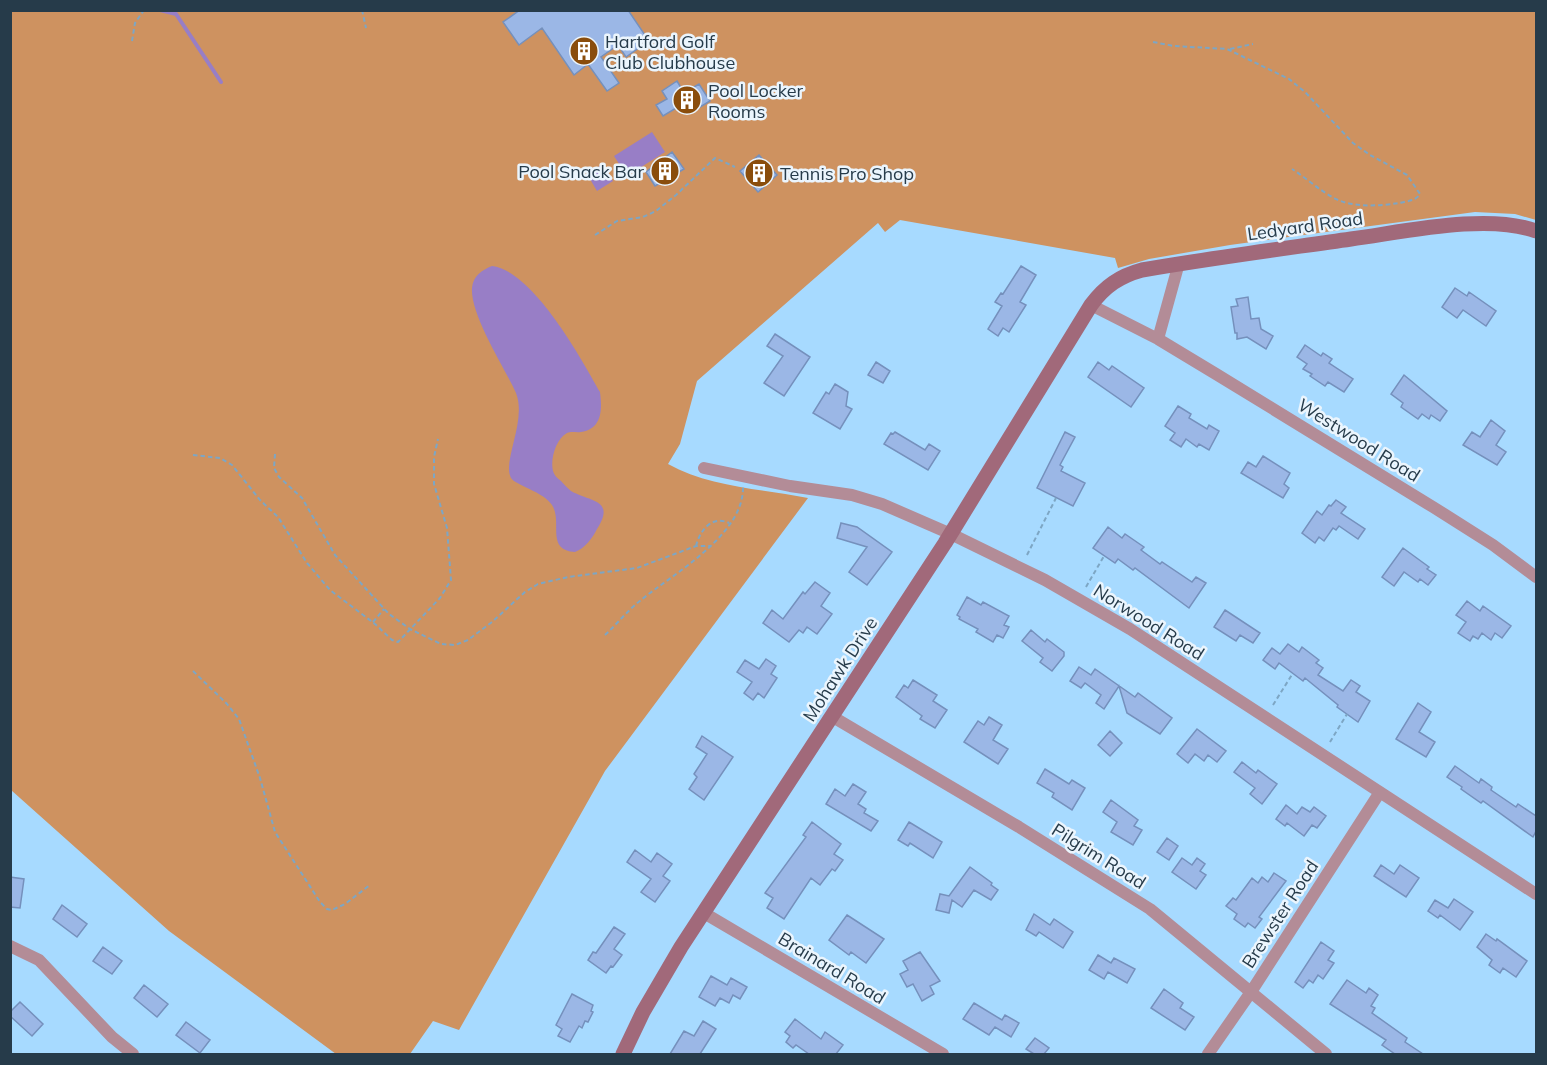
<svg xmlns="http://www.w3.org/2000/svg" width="1547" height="1065" viewBox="0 0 1547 1065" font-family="Mulish,sans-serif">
  <rect width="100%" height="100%" fill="#a7daff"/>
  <path fill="#ce9260" d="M11,11H1536V220L1515,214L1475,212L1230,245L1149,259L1118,268L1115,258L900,220L885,232L878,223L697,381L680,444L668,464C709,487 762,489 808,498L605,771L459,1030L433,1021L410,1054H336L169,931L11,790Z"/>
  <path fill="#987ec6" d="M652,132L665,152L627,176L614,156Z
    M603,164L613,181L597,191L587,174Z
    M492,266C533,271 581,358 600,392C602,408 603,429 581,432C576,433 572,431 567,433C556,439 550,459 553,471C554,475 557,478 561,481C564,484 567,488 571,491C590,502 616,499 597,529C592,539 585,548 575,552C545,550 563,522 552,505C544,492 515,485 511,478C502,461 527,421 516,393C505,368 470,315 472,288C473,276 482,270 492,266Z"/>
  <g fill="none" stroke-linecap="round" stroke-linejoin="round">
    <path stroke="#987ec6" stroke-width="4" d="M160,10L176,14L221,82"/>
  </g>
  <path fill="#9bb7e6" stroke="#7590bc" stroke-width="1.5" d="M520,10H628L647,38L641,43L643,45L626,57L618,45L601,57L619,83L607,91L588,64L574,75L542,28L519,45L503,22Z
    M677,81L684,93L699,84L710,101L692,112L686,102L663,116L656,105L667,99L662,91Z
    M672,152L684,169L655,186L646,172Z
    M759,155L777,175L758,192L740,171Z
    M1021,266L1036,275L1020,302L1026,305L1009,332L1003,328L998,336L988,329L1002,306L995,302L1001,293L1003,294Z
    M1455,288L1467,296L1469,292L1496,311L1486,326L1463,310L1457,318L1442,307Z
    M1248,297L1251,319L1259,318L1261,329L1273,336L1266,349L1247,337L1237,339V333H1235L1231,307L1238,306L1236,299Z
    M775,334L810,357L784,396L764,383L783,356L767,346Z
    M1305,345L1321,356L1323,353L1332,359L1329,363L1353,379L1344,392L1328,382L1325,386L1310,376L1312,374L1303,369L1307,364L1297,357Z
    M876,362L890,371L883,383L868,375Z
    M1098,362L1109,370L1112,366L1144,388L1131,407L1088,377Z
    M1404,375L1447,411L1440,421L1431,415L1429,419L1422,414L1418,419L1401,407L1403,403L1391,394Z
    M835,384L848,392L846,406L852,409L840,429L813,413L826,392L829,394Z
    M1178,406L1191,414L1189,418L1207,429L1209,425L1219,431L1209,450L1199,444L1197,447L1186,439L1181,447L1170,440L1175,433L1165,426Z
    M1491,420L1505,431L1496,445L1506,452L1497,465L1463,445L1472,432L1480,437Z
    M895,432L925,450L929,444L940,451L928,470L884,444L891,433L893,434Z
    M1065,432L1075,437L1060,465L1063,467L1061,471L1085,483L1073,506L1037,488Z
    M1263,456L1290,473L1284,484L1289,488L1283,498L1241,473L1248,462L1256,467Z
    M1336,500L1346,507L1341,513L1365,529L1358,539L1339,526L1336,530L1333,528L1324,541L1319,537L1315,543L1302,533L1317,511L1322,515L1329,505L1331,506Z
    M841,523L857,527L892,552L867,585L849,572L867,547L837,538Z
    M1108,527L1122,538L1125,534L1144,547L1141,550L1160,564L1162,562L1192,582L1196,577L1206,583L1189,608L1135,568L1133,570L1118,559L1115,563L1093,548Z
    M1403,548L1429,567L1427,569L1436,575L1428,585L1420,579L1418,582L1404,572L1394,586L1382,577Z
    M815,582L830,593L821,606L832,614L817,634L807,627L803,633L799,630L789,642L763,623L772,610L783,619L803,592L805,594Z
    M967,597L981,605L983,602L1009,616L1004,625L1009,627L1003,638L997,635L993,642L976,632L978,629L959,619L960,617L957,615Z
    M1467,601L1480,611L1483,606L1511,626L1502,638L1495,633L1491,640L1482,633L1478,639L1473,636L1470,641L1458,633L1466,622L1456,615Z
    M1225,610L1260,633L1253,643L1240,635L1236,641L1214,627Z
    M1031,630L1045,642L1047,639L1064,652V656L1052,671L1040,662L1043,658L1022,641Z
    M1288,644L1299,652L1302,647L1319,660L1316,663L1323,668L1318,675L1343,691L1351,680L1360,686L1356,692L1370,701L1358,722L1337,707L1338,705L1305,678L1303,681L1279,663L1275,669L1263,660L1272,648L1280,654Z
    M766,659L776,666L771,674L777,678L764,698L758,693L753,700L744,693L752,682L737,672L745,660L759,669Z
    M1079,667L1091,675L1095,669L1135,697L1138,693L1172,718L1160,734L1127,713L1119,686L1104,709L1096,703L1101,695L1085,683L1081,688L1070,681Z
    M913,680L937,695L933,701L947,710L935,728L920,719L922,716L896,697L904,685L908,688Z
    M1418,703L1431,712L1419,732L1435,742L1426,757L1396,739Z
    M989,717L1002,725L993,740L1008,749L998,764L964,742L978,721L984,725Z
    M1197,729L1226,751L1217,762L1208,755L1204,761L1195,754L1188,763L1177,754Z
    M1110,731L1122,743L1110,756L1098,745Z
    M702,736L733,757L704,800L689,789L697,777L694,774L707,754L696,747Z
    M1242,762L1256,773L1258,770L1277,784L1262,804L1250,794L1255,788L1234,772Z
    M1455,766L1479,783L1481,779L1492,787L1491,790L1516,807L1518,804L1536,816V831L1533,837L1483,801L1481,803L1461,789L1462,787L1447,777Z
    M1045,769L1069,784L1072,780L1085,788L1072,810L1052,797L1054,793L1037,783Z
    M853,784L866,792L858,804L866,809L864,813L878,821L871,831L826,804L835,789L845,796Z
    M1111,800L1138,820L1134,826L1142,830L1133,845L1111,832L1117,822L1103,812Z
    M1286,805L1297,814L1302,807L1310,812L1314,807L1326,816L1317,828L1312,825L1304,836L1287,823L1285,826L1276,819Z
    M812,822L841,844L834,854L843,860L835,871L832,869L820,885L811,878L784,919L767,908L773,898L765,893L806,837L803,835Z
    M909,822L942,842L933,858L910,843L908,846L898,840Z
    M1167,838L1178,846L1169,860L1157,852Z
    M635,850L651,862L657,853L672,864L663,876L670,881L655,902L641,892L651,879L627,862Z
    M1182,858L1192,865L1197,858L1205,864L1200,871L1206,875L1196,889L1172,872Z
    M1381,865L1394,874L1400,865L1419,878L1406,897L1374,876Z
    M970,867L992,883L991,885L998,890L991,900L974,890L962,907L952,900L949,913L936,910L940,894L949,896Z
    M1274,873L1286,881L1259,917L1262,919L1255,928L1248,923L1245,927L1234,919L1237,914L1226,906L1233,898L1236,900L1252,878L1258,883L1262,877L1268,882Z
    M10,877L24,879L20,908L10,907Z
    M1454,899L1473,912L1460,930L1440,915L1438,918L1428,911L1435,900L1448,908Z
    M62,905L87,924L77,937L53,919Z
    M1034,914L1050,925L1054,919L1073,932L1063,948L1039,932L1036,936L1026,930Z
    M847,915L884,939L866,963L851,952L849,955L829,940Z
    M614,927L625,934L614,949L622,955L613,967L611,966L606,973L588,960L593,952L596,953Z
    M1486,934L1496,941L1497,939L1527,961L1516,977L1503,968L1500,973L1489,965L1492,960L1477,947Z
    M1321,942L1334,951L1328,960L1334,963L1323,979L1318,975L1313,983L1309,980L1303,988L1295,982Z
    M103,947L122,961L112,974L93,961Z
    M920,952L940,981L930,986L934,994L922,1001L913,984L907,987L900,974L908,970L903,961Z
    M1098,955L1111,963L1114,958L1135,969L1127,983L1108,972L1104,979L1089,970Z
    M711,976L727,985L731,978L747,987L740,999L733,995L729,1003L720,998L715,1006L699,997Z
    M1347,980L1366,993L1369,988L1378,995L1371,1006L1375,1008L1372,1013L1407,1038L1405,1042L1423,1054H1395L1382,1045L1386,1040L1330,1004Z
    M144,985L168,1004L157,1017L134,998Z
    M1164,989L1183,1003L1180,1008L1194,1017L1185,1030L1151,1008Z
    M572,994L593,1005L591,1011L593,1012L588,1022L585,1021L582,1028L579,1026L570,1042L558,1036L562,1029L556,1025Z
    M20,1002L43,1024L32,1036L10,1016V1012Z
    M974,1003L1002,1020L1005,1015L1019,1023L1011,1037L995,1027L989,1035L963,1019Z
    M795,1019L821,1039L825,1032L843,1045L836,1054H809L796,1045L793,1048L786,1042L790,1036L785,1032Z
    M703,1021L716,1029L700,1054H670L684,1031L694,1036Z
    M186,1022L210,1040L200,1053L176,1035Z
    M1035,1038L1049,1048L1044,1054H1034L1026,1049Z"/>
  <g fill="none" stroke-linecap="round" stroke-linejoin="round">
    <path stroke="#7da6c4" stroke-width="2" stroke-dasharray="4.5 3" stroke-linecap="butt" d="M240,10V12
      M362,10L366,28
      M132,41L135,23L144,10
      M1153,42L1174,46L1227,49L1289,79L1305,92L1353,143L1370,155L1407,175L1420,194C1416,201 1407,201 1399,203C1380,206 1352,208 1334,198C1319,190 1306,178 1292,169
      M1230,49L1253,44
      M595,235L617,221L643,217L656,211L676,195L715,158L735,167
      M275,454L274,468L279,477L302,498L335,555L389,614L410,629L441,644L455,645L468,640L492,622L525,592L538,584L568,577L637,568L696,546H710
      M193,455L220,458L232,465L260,500L278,517L307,563L330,590L375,624L392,640L398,642L440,598L451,580L447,528L434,484V457L438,439
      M696,546C700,530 712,515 729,523
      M1027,555L1056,498
      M1086,587L1104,556
      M373,622L384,609
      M605,635C617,624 628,610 641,600C673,574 744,535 743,487
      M193,671L227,704L239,719L260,778L275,832L320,902L327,909L332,910L345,904L370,885
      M1273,705L1293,673
      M1330,742L1347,714"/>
    <path stroke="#b38c97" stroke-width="12" d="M1091,305L1158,339L1216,374L1433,507L1493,545L1536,577
      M1158,339L1179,263
      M704,468L790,486L852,495L882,504L951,534L1045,580L1130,629L1536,894
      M833,717L1019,827L1150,909L1326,1054
      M704,913L943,1054
      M10,946L39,960L112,1037L133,1054
      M1208,1054L1251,992L1380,792"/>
    <path stroke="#a1697a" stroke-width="15" d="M623,1054L643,1012L681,947L945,543L1091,305C1105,286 1120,276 1142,270C1211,258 1281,249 1351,239C1404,232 1487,213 1536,231"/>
  </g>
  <defs>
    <g id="building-disc" transform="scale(1.5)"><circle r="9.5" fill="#8a4d0c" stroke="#ebf5fd"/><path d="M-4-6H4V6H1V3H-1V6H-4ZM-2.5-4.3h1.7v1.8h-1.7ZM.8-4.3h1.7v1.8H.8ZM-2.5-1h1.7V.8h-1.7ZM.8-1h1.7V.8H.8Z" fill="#fff"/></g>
  </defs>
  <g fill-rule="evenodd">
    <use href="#building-disc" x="584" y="51"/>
    <use href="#building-disc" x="687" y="100"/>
    <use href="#building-disc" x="665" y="171"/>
    <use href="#building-disc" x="759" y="173"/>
  </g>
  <g text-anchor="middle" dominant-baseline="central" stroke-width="5" stroke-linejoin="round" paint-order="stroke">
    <g font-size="18" fill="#263b4a" stroke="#ebf5fd" text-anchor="start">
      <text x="605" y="41">Hartford Golf<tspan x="605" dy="21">Club Clubhouse</tspan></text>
      <text x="708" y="90">Pool Locker<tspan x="708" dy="21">Rooms</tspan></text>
      <text x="644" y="171" text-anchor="end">Pool Snack Bar</text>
      <text x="780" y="173">Tennis Pro Shop</text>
    </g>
    <g font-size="18" fill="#263b4a" stroke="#ebf5fd">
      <text transform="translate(1305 226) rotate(-8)">Ledyard Road</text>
      <text transform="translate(1359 440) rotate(32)">Westwood Road</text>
      <text transform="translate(1149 622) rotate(32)">Norwood Road</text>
      <text transform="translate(840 669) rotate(-57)">Mohawk Drive</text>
      <text transform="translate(1099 856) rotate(32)">Pilgrim Road</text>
      <text transform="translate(1280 914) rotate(-57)">Brewster Road</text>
      <text transform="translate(832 968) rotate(31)">Brainard Road</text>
    </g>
  </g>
  <rect width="1547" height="1065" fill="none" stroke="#263b4a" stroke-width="24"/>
</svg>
